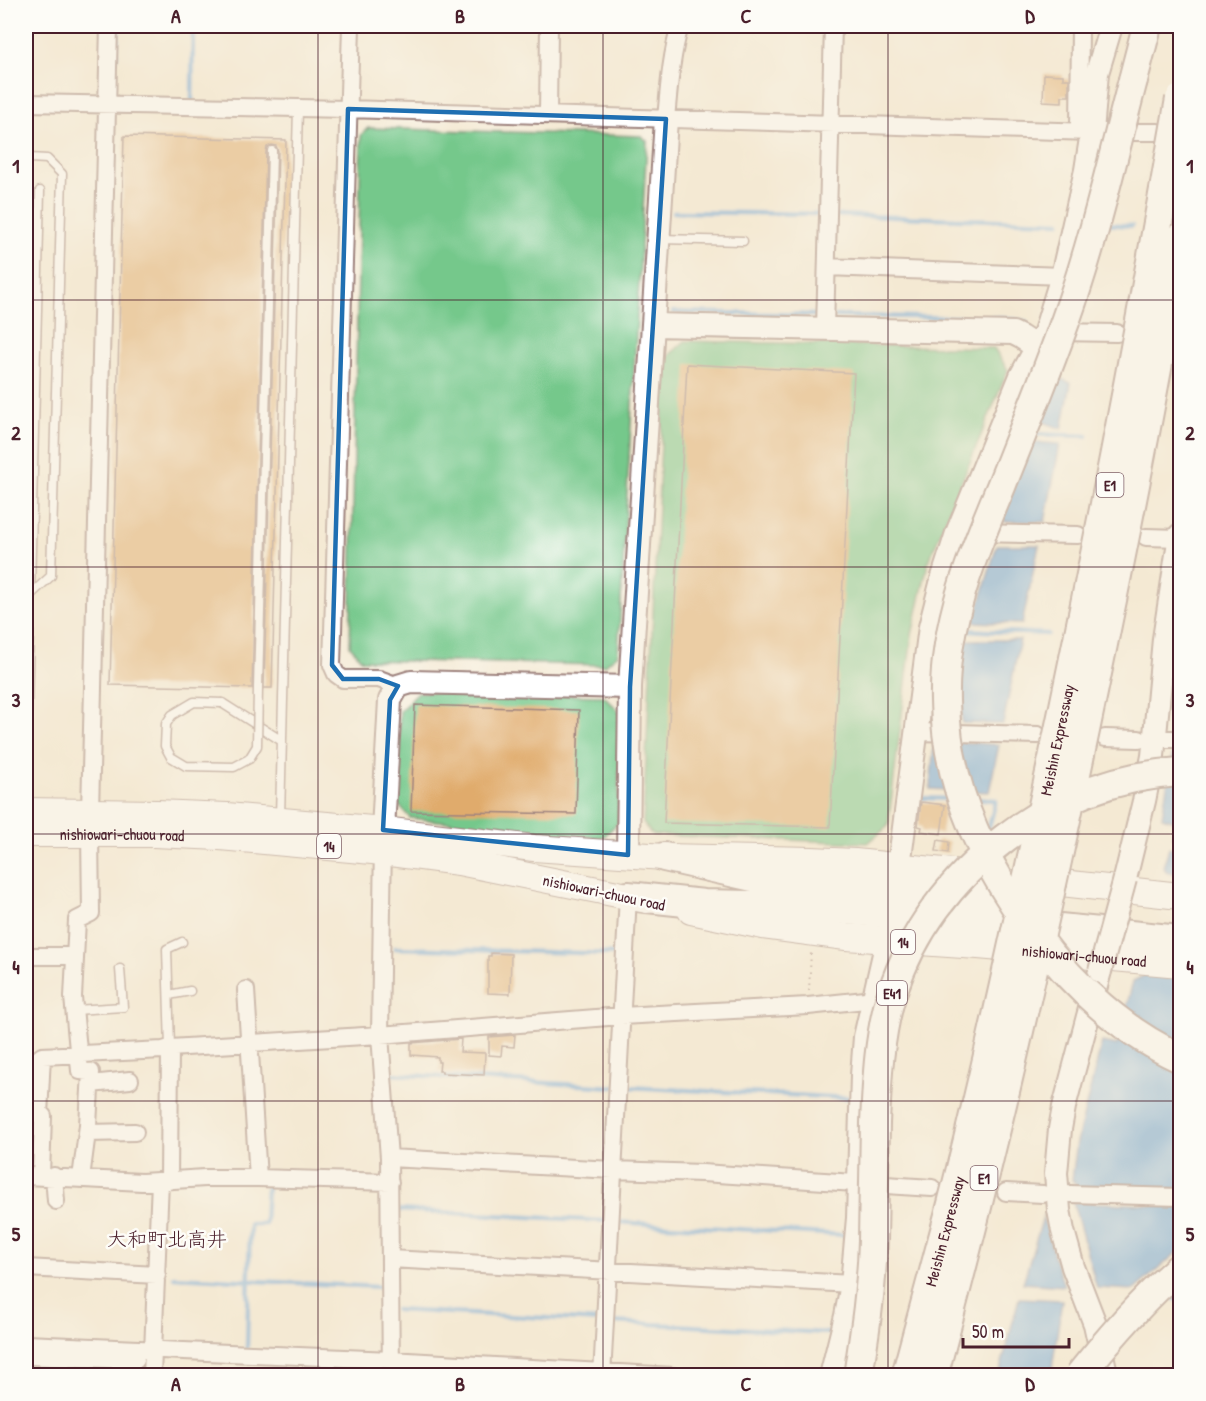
<svg xmlns="http://www.w3.org/2000/svg" width="1206" height="1401" viewBox="0 0 1206 1401" font-family="'Patrick Hand','Klee One',sans-serif">
  <rect width="100%" height="100%" fill="#fdfcf7"/>
  <filter id="ink" filterUnits="userSpaceOnUse"><feTurbulence type="fractalNoise" baseFrequency=".0167" numOctaves="2"/><feDisplacementMap in="SourceGraphic" scale="12" xChannelSelector="R" yChannelSelector="G"/><feConvolveMatrix kernelMatrix="1 2 1 2 8 2 1 2 1" color-interpolation-filters="sRGB"/></filter>
  <filter id="wash" filterUnits="userSpaceOnUse"><feTurbulence type="fractalNoise" baseFrequency=".008" numOctaves="4" result="noise"/><feDisplacementMap in="SourceGraphic" scale="24" xChannelSelector="R" yChannelSelector="G"/><feGaussianBlur stdDeviation="1.35" result="paint"/><feColorMatrix in="noise" values="0 0 0 0 0 0 0 0 0 0 0 0 0 0 0 0 0 1.4 0 .05"/><feComposite in="paint" operator="in"/></filter>
  <g filter="url(#wash)">
    <rect width="100%" height="100%" fill="#f4e9d3"/>
    <path fill="#75c88b" stroke="#60745b" stroke-width="1.5" d="M368,128L641,136L647,141L618,654L605,665L362,660L350,646L361,135Z
      M685,341L994,348L1008,370L928,563L912,635L888,826L868,843L652,835L643,823L665,359Z
      M418,692L604,696L620,712L618,823L602,838L410,818L396,802L400,711Z"/>
    <path fill="#68a3d8" stroke="#596182" stroke-width="1.5" d="M1042,372L1071,383L1062,429L1025,415Z
      M1009,441L1060,444L1045,522L995,521Z
      M997,545H1039L1022,624L974,622Z
      M965,640H1020L1003,724L962,723C960,695 962,668 965,640Z
      M962,742L999,745L989,792L930,789L934,743L938,744Z
      M1173,749H1180V837H1172L1175,821L1162,817Z
      M1169,848H1180V874L1168,873L1163,867Z
      M1152,972L1180,976V1191L1079,1188L1072,1180L1077,1142L1102,1042L1117,1045L1133,981Z
      M1073,1202L1180,1206V1250L1134,1290L1097,1288Z
      M1043,1217L1056,1263L1064,1286L1023,1283Z
      M1019,1298L1062,1300L1051,1375H999Z"/>
    <g fill="none" stroke-linecap="round" stroke-linejoin="round">
      <path stroke="#68a3d8" stroke-width="4.5" d="M1065,26H1075
        M116,57L118,26
        M192,101L193,26
        M674,212L824,214
        M832,215L1060,222
        M1106,224L1132,226
        M673,312L818,315
        M836,316L1003,318L1026,322
        M1031,434L1087,436
        M964,630L1048,634
        M922,798L951,799
        M971,799L996,800L988,831
        M395,948L620,954
        M391,1074L614,1087
        M626,1087L849,1098
        M397,1210L606,1221
        M616,1222L844,1235
        M174,1277L380,1287
        M1175,1299L1180,1300
        M396,1310L601,1321
        M611,1322L829,1333
        M247,1348L250,1224H265L267,1185"/>
    </g>
    <g id="blocks">
      <path fill="#e0ab6c" d="M1044,74L1063,75V79H1069V96H1062V102L1043,101Z
        M124,136L286,140L272,688H264L278,151L276,146L272,145L267,147L266,151L252,688L110,685Z
        M687,364L854,373L830,827L664,823Z
        M415,705L579,710L576,814L411,811Z
        M921,802L945,805L941,834L921,831L922,827L918,826Z
        M938,840L949,842L948,853L936,851Z
        M491,953L511,954L510,994L488,993V956H491Z
        M515,1035L514,1047L502,1046L501,1056L489,1055V1037Z
        M461,1039L460,1052L485,1053L484,1075L442,1073V1071H439L440,1062H438V1057L411,1055V1043Z"/>
    </g>
  </g>
  <g filter="url(#ink)">
    <use href="#blocks" fill-opacity="0" stroke="#9f847f" stroke-width="1.5"/>
    <g fill="none" stroke-linecap="round" stroke-linejoin="round">
      <g stroke="#9f847f" stroke-width="11">
        <path id="lane" d="M29,158L47,159L62,174L51,576L29,596
          M660,239L743,241
          M258,688L272,151
          M222,703L282,741
          M26,748L40,191
          M280,817L298,108
          M169,995L190,991
          M75,1010L123,1007L120,969
          M170,1048L167,949L182,942"/>
      </g>
      <g stroke="#9f847f" stroke-width="20">
        <path id="street" d="M351,26L332,665L336,674L343,679H379L398,686
          M26,103L348,109L1092,132H1158
          M548,115L549,26
          M666,119C669,87 671,56 680,26
          M1079,131L1080,26
          M827,267L1062,276
          M825,329L833,26
          M1055,332L1117,333
          M974,533L1078,535
          M1146,537L1180,538
          M916,732L1038,735
          M1105,738L1139,739
          M1166,739H1180
          M90,812L109,26
          M383,843L380,1035L389,1158L391,1376
          M26,956H75
          M246,990L258,1178
          M26,1068L42,1056L163,1050L170,1048L380,1035L621,1016L808,1006L875,999
          M91,1084L130,1080
          M87,1133L135,1132
          M389,1158L613,1170L702,1173L932,1188
          M26,1176L142,1182L205,1178H258L390,1182
          M41,1176L43,1116L39,1115L42,1056
          M54,1176L56,1201
          M81,1178L88,1125L91,1072L80,1071L73,997L77,920L91,913L90,833
          M169,1181L170,1048
          M1006,1192L1043,1194
          M1070,1194L1180,1197
          M390,1259L852,1284
          M26,1268L157,1275
          M26,1344L391,1360L673,1376
          M26,1356L136,1360
          M380,1371L455,1376
          M152,1376L160,1181
          M602,1376L628,896"/>
      </g>
      <g stroke="#9f847f" stroke-width="26">
        <path id="secondary" d="M653,325L1013,333L1021,337L1036,347
          M383,830L390,700L398,686L411,682L630,687
          M628,855L630,687L666,119
          M899,866L930,627L942,580L957,533L1021,376L1045,332L1062,276L1086,170L1092,132L1097,73L1111,26
          M1125,879L1144,801L1153,756L1164,639L1180,535
          M1100,971L1064,1107L1060,1129L1056,1173L1059,1210L1063,1231L1073,1267L1095,1324L1106,1373V1376
          M831,1376L846,1316L852,1284L858,1218L862,1075L865,1037L887,941"/>
      </g>
      <g stroke="#9f847f" stroke-width="28">
        <g id="primary">
          <path d="M26,811L157,813L227,816L383,830L534,848L664,857L811,860L855,862L982,875"/>
          <path id="s1" d="M26,834H154L220,837L383,852L459,862L647,900"/>
          <path d="M1034,880L1180,896"/>
          <path id="s2" d="M691,911L763,926L846,937L978,946L1180,964"/>
        </g>
      </g>
      <g stroke="#9f847f" stroke-width="32">
        <path id="highway" d="M1133,80L1147,26
          M664,857L753,877L774,881L964,897L1032,906
          M628,896L704,904L798,906L1060,928L1180,940"/>
      </g>
      <path stroke="#9f847f" stroke-width="2" stroke-dasharray="1.5 4.5" stroke-linecap="butt" d="M809,991L811,952"/>
      <use href="#lane" stroke="#fff" stroke-width="8"/>
      <use href="#street" stroke="#fff" stroke-width="16"/>
      <use href="#secondary" stroke="#fff" stroke-width="22"/>
      <use href="#primary" stroke="#fff" stroke-width="26"/>
      <use href="#highway" stroke="#fff" stroke-width="28"/>
      <g stroke="#9f847f" stroke-width="11" stroke-linecap="butt">
        <path id="lane-bridge" d="M222,703L194,702L172,715L166,724L165,746L171,757L186,766L234,767L249,759L257,746L258,688"/>
      </g>
      <g stroke="#9f847f" stroke-width="26" stroke-linecap="butt">
        <path id="secondary-bridge" d="M1100,971L1125,879"/>
      </g>
      <g stroke="#9f847f" stroke-width="32" stroke-linecap="butt">
        <g id="highway-bridge">
          <path d="M1133,80C1112,160 1094,241 1066,319C1046,375 1024,429 1002,484C973,553 943,624 945,701C946,776 975,845 1016,907C1056,969 1112,1027 1180,1058"/>
          <path d="M858,1376C865,1331 872,1286 873,1240C874,1201 874,1162 875,1123C877,1079 879,1034 892,993C913,929 953,878 1005,838C1058,798 1114,776 1180,772"/>
          <path id="s3" d="M906,1376C921,1318 937,1261 952,1204C986,1071 1015,936 1044,801C1094,568 1139,334 1180,99"/>
          <path d="M933,1376C987,1178 1032,978 1075,778C1113,599 1150,419 1180,238"/>
          <path d="M1079,1376C1110,1337 1143,1299 1180,1267"/>
        </g>
      </g>
      <use href="#lane-bridge" stroke="#fff" stroke-width="8"/>
      <use href="#secondary-bridge" stroke="#fff" stroke-width="22"/>
      <use href="#highway-bridge" stroke="#fff" stroke-width="28"/>
    </g>
  </g>
  <path d="M0 0H1206V1401H0ZM348,109L666,119L630,687L628,855L383,830L390,700L398,686L379,679H343L332,665Z" fill="#f4e9d3" fill-opacity=".55" fill-rule="evenodd"/>
  <path fill="none" stroke="#1f6fb2" stroke-width="4.5" stroke-linejoin="round" d="M348,109L666,119L630,687L628,855L383,830L390,700L398,686L379,679H343L332,665Z"/>
  <path fill="none" stroke="#4a1f2b" stroke-width="1.5" stroke-opacity="0.55" d="M318,26V1376M603,26V1376M888,26V1376M26,300H1180M26,567H1180M26,834H1180M26,1101H1180"/>
  <g text-anchor="middle" dominant-baseline="central" stroke-width="5" stroke-linejoin="round" paint-order="stroke">
    <g fill="#fdfcf7" stroke="#806168" stroke-width="1.5">
      <rect x="1096.5" y="473" width="27" height="24" rx="4.5"/>
      <rect x="317" y="834" width="24" height="24" rx="4.5"/>
      <rect x="891" y="930" width="24" height="24" rx="4.5"/>
      <rect x="877" y="981" width="30" height="24" rx="4.5"/>
      <rect x="970.5" y="1166" width="27" height="24" rx="4.5"/>
    </g>
    <g font-size="15" font-weight="bold" fill="#4a1f2b">
      <text x="1110" y="485">E1</text>
      <text x="329" y="846">14</text>
      <text x="903" y="942">14</text>
      <text x="892" y="993">E41</text>
      <text x="984" y="1178">E1</text>
    </g>
    <g font-size="16" fill="#4a1f2b" stroke="#fdfcf7">
      <text stroke="none"><textPath href="#s3" startOffset="654">Meishin Expressway</textPath></text>
      <text stroke="none"><textPath href="#s1" startOffset="96">nishiowari-chuou road</textPath></text>
      <text transform="translate(604 892) rotate(12)">nishiowari-chuou road</text>
      <text stroke="none"><textPath href="#s2" startOffset="396">nishiowari-chuou road</textPath></text>
      <text stroke="none"><textPath href="#s3" startOffset="150">Meishin Expressway</textPath></text>
    </g>
    <g font-size="20" fill="#4a1f2b" stroke="#fdfcf7">
      <text x="167" y="1238">大和町北高井</text>
    </g>
  </g>
  <rect width="1206" height="1401" fill="none" stroke="#fdfcf7" stroke-width="66"/>
  <path d="M963 1338v9h106v-9" fill="none" stroke="#4a1f2b" stroke-width="3"/>
  <text x="972" y="1338" font-size="18" fill="#4a1f2b" stroke="#fdfcf7" stroke-width="4.5" paint-order="stroke">50 m</text>
  <rect x="33" y="33" width="1140" height="1335" fill="none" stroke="#4a1f2b" stroke-width="2"/>
  <g font-size="20" text-anchor="middle" font-weight="bold" fill="#4a1f2b">
    <text x="176" y="23">A</text>
    <text x="460" y="23">B</text>
    <text x="746" y="23">C</text>
    <text x="1030" y="23">D</text>
    <text x="16" y="173">1</text>
    <text x="1190" y="173">1</text>
    <text x="16" y="440">2</text>
    <text x="1190" y="440">2</text>
    <text x="16" y="707">3</text>
    <text x="1190" y="707">3</text>
    <text x="16" y="974">4</text>
    <text x="1190" y="974">4</text>
    <text x="16" y="1241">5</text>
    <text x="1190" y="1241">5</text>
    <text x="176" y="1391">A</text>
    <text x="460" y="1391">B</text>
    <text x="746" y="1391">C</text>
    <text x="1030" y="1391">D</text>
  </g>
</svg>
